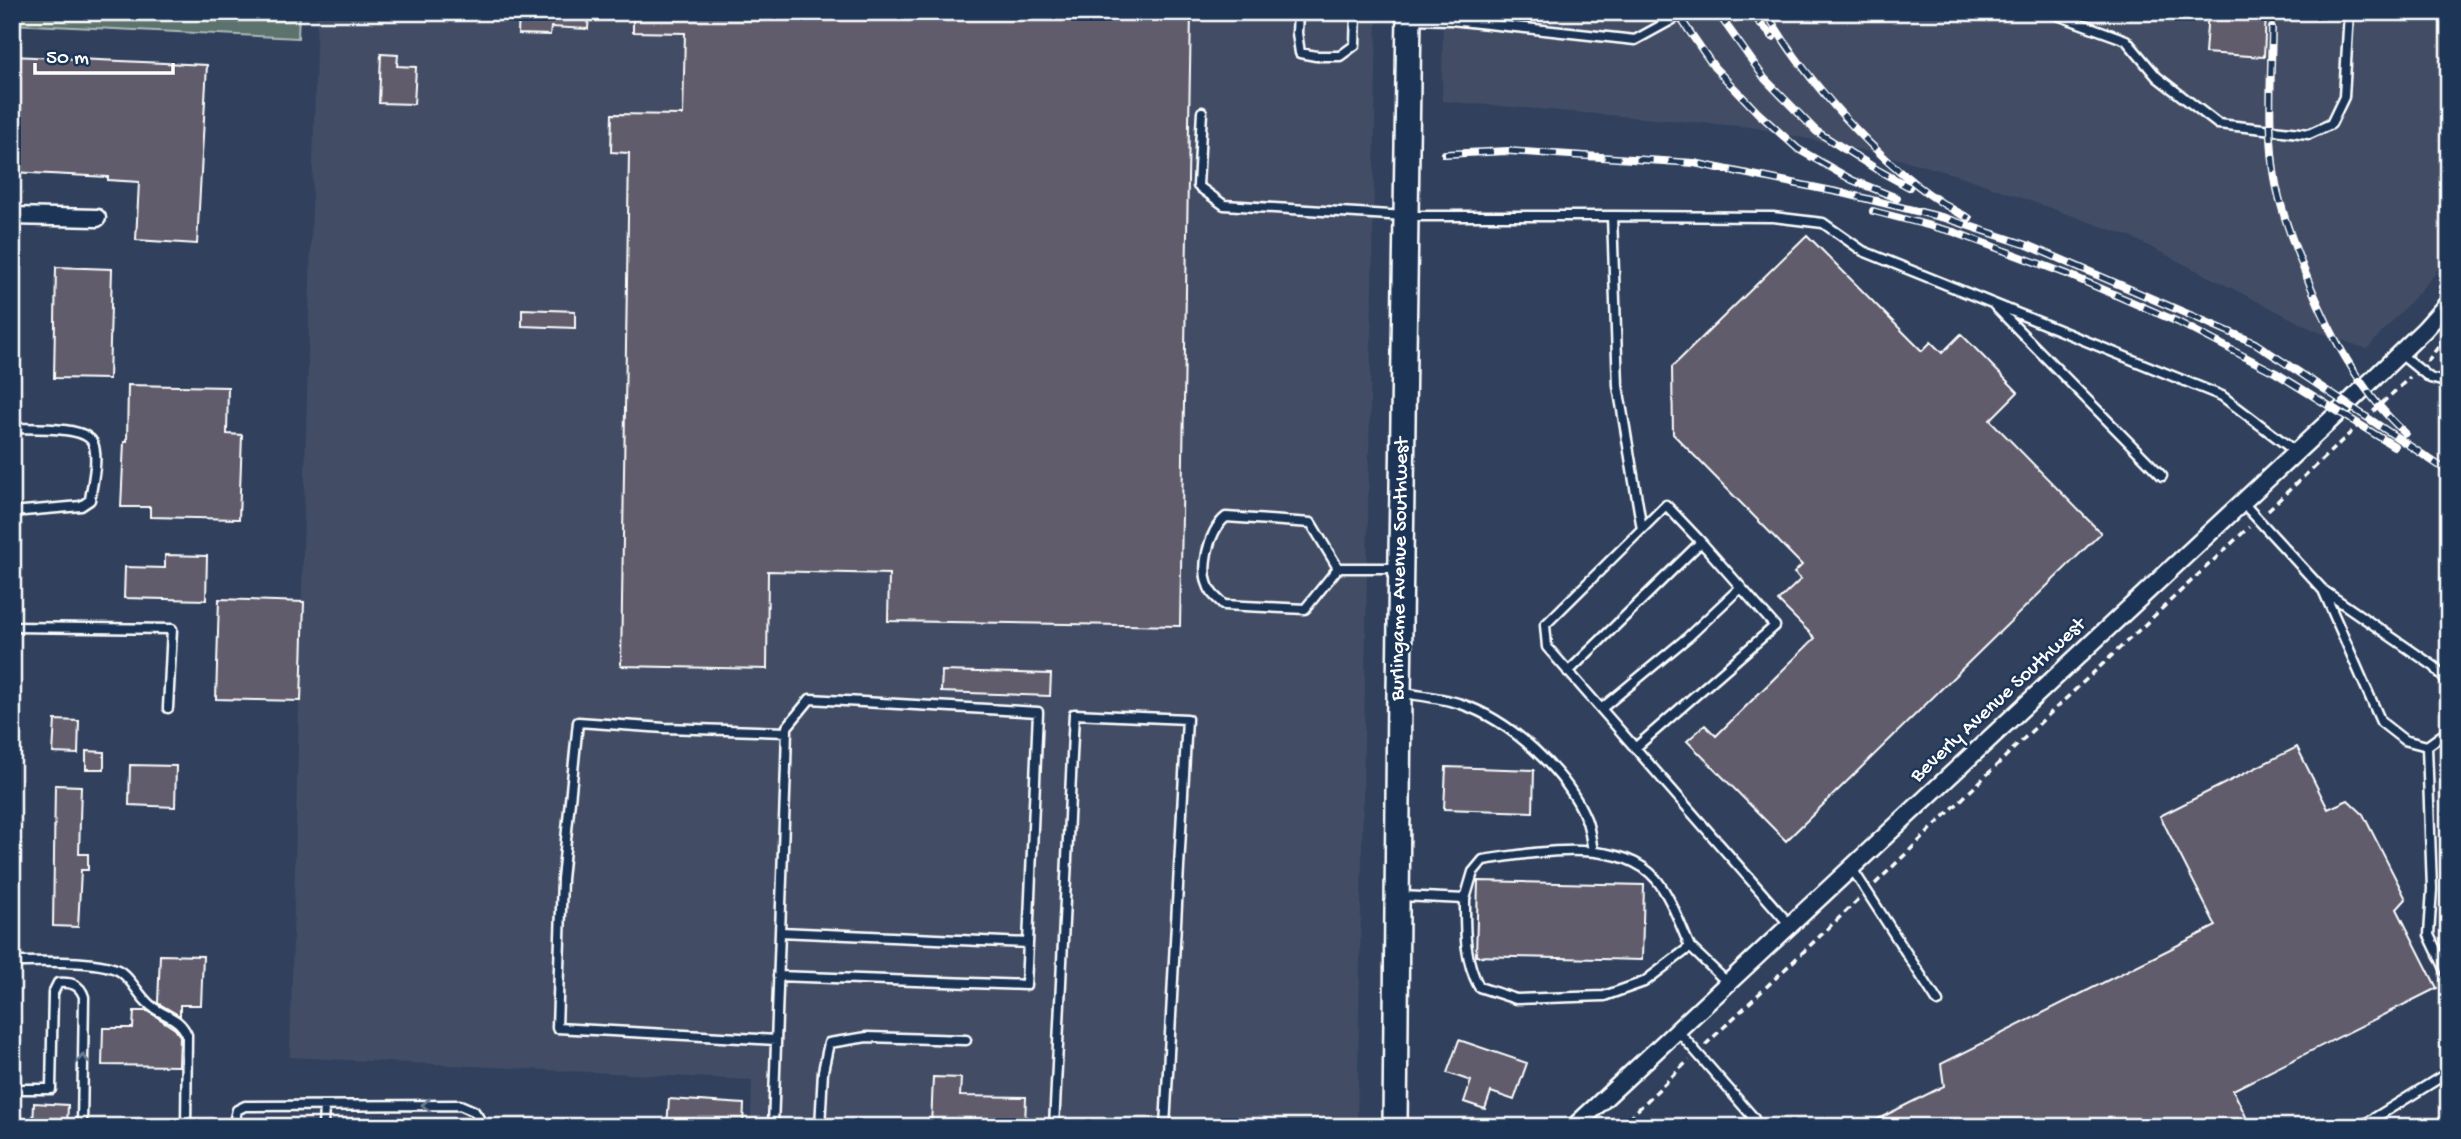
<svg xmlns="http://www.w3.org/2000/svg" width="2461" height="1139" viewBox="0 0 2461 1139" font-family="'Gochi Hand',sans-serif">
  <rect width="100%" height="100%" fill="#31415d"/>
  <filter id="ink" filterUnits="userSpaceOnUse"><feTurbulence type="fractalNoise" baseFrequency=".0143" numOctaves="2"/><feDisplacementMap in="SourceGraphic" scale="14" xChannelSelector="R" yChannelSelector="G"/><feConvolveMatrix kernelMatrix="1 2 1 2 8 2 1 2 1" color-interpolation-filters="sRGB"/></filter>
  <g filter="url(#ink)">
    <path fill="#434d65" d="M317,12H1377L1357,1127H751L752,1080L290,1057Z
      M1443,12H2449V248L2434,275L2367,349L2316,331L2129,236L1964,177L1893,157L1752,127L1442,101Z"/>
    <path fill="#5b726d" stroke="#adb8b6" stroke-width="2" d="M12,12H299L298,38L12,24Z"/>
    <path fill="#605c6c" stroke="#fff" stroke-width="2" d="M519,12L589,13L588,29L551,27L550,35L518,34Z
      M633,12H1191L1180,626L888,621L889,574L768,571L767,669L621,666L629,153L611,152L612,114L683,115L685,33L633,32Z
      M2208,12H2266L2264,57L2205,53Z
      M381,54L398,55L397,66L416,67L414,104L379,103Z
      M12,56L207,65L197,244L136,240L139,182L108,180V177L12,172Z
      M1807,235L1922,351L1931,342L1942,353L1961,334L2018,392L1990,420L2101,533L1786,841L1687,741L1705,725L1716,736L1815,638L1778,601L1801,579L1794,573L1802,565L1673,434L1672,367Z
      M56,267L112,269L109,379L54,378Z
      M522,309L575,311V328L522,326Z
      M128,385L228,387L227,434L242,435L239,519L150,517V507H121L124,442H127Z
      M165,555L207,556L206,600L124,598L125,567L165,568Z
      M219,599L304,602L301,701L216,699Z
      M942,671L1051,674L1050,696L941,692Z
      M55,720L79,721L78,754L53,753Z
      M2297,747L2328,809L2348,800L2363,814L2406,899L2397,909L2437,988L2233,1090L2251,1127H1862L1944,1086L1941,1064L2216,926L2160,816Z
      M86,751L104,752V769H86Z
      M130,765L176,766L175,807L129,805Z
      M1446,767L1534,770L1533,812L1444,809Z
      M55,785L81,786L79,854H88V870H81L78,927L53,926Z
      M1478,881L1644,885L1642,960L1476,956Z
      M160,955L203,956L201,1005H180V1016L158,1003Z
      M134,1011H148L175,1029L180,1036L179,1066L102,1065L103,1028H133Z
      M1459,1040L1527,1063L1514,1100L1491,1092L1485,1109L1464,1102L1471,1081L1447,1073Z
      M933,1077L961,1078L960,1096L1026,1097L1025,1127H931Z
      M669,1099L744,1104L743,1127H667Z
      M34,1103L68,1105L67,1127H33Z"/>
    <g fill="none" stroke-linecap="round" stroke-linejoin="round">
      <g stroke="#fff" stroke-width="13">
        <path id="lane" d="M1298,12L1297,33L1300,53L1316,56H1340L1355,45L1356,12
          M1490,12V24
          M2049,12L2126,40L2157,77L2218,124L2309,134L2331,124L2344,97L2349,12
          M1410,19L1451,20L1635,40L1686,12
          M1202,112L1198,186L1224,205L1406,216H1612
          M1994,305L2162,476
          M2399,353L2430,378L2449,383
          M12,428C30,429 85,425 93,443C99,459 92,484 90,500L81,506L12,512
          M2242,502L2323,590L2435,667L2449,685
          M1642,529L1666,505L1701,542
          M1338,568L1305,609L1224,605C1220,601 1215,597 1212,593C1198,573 1208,531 1226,517L1311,523L1338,568H1398
          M2323,590L2381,722L2404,740L2427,746L2432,889L2429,935L2449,977
          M12,627L172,629L168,708
          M1568,672L1701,542L1775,626L1635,748
          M1403,693C1422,696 1443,698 1461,704C1510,720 1567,772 1586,819C1590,829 1591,841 1593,851
          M1601,709L1688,637L1741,587
          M2427,746L2445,733L2449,721
          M1851,867L1938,1002
          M1401,896L1465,899C1465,932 1464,958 1479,987L1516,999L1604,996L1644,982L1690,947L1728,983
          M1465,899L1473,872L1483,860C1532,853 1620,836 1656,879C1672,899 1680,925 1690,947
          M1790,925L1547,647L1545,625L1642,529L1618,386L1612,216L1773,217L1823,223L1863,251L2222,396L2296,452
          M12,962C36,962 103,959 121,972C133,981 139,996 150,1005C164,1017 179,1016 187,1035L186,1127
          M778,976L1026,985L1028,943
          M1677,1030L1753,1117L1758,1127
          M776,1040L557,1028L562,879L578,722L665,728L787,732
          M12,1089H51L53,993L58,983C71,982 80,984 84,997L82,1127
          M233,1127L237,1110L245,1106L460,1105L474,1111L485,1127
          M323,1127L324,1106
          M773,1127L786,766L787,727L810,699L1038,712L1028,943L780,932
          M820,1127L823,1071L829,1043L867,1037L966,1040
          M1054,1127L1074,714L1187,719L1165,1127
          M2360,1127L2449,1072"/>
      </g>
      <g stroke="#fff" stroke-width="21">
        <path id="street" d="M12,216L97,218
          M1574,1127L2339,412L2425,329L2449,302"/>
      </g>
      <g stroke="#fff" stroke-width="28">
        <path id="secondary" d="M1395,1127L1399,692L1409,12"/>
      </g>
      <path stroke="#fff" stroke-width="3.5" stroke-dasharray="7 5" stroke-linecap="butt" d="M95,12L259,15L265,12
        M2427,362L2449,332
        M2268,510L2410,377
        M1875,884L2044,719L2249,527
        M1705,1045L1859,899
        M1620,1127L1689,1060"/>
      <use href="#lane" stroke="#1d3557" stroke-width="8"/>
      <use href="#street" stroke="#1d3557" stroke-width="16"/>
      <use href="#secondary" stroke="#1d3557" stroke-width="23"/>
      <g stroke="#fff" stroke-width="8">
        <path id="rail" d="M1717,12L1765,79L1816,131L1876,169L1909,187
          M1750,12L1773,37
          M1766,12C1807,83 1895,183 1969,218
          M1683,22L1714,67L1758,113L1798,149L1852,180L1897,198
          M2272,28C2271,80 2267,133 2276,184C2282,213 2293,243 2304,270C2328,330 2357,389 2405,433
          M1445,154L1508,151L1694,163L1847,194L1945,218L2030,246L2255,343L2449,472
          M1873,211L1954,232L2067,274L2178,322L2276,373L2394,446"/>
      </g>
      <use href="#rail" stroke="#1d3557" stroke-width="5" stroke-dasharray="16" stroke-linecap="butt"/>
    </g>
    <defs><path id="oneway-chevron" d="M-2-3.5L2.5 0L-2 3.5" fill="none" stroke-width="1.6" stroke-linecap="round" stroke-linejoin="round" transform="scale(1.75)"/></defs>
    <g stroke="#6c7c92">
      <use href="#oneway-chevron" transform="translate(83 1059) rotate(-89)"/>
      <use href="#oneway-chevron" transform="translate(426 1105) rotate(180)"/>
    </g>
  </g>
  <g text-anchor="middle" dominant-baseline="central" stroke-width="5" stroke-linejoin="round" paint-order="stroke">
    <g font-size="21" fill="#fff" stroke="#1d3557">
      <text transform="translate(1401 569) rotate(-89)">Burlingame Avenue Southwest</text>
      <text transform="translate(1999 701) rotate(-43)">Beverly Avenue Southwest</text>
    </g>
  </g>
  <rect width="2461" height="1139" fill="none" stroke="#1d3557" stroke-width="42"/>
  <rect x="21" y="21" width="2419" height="1097" fill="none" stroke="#fff" stroke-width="2.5" filter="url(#ink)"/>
  <path d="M35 63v10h138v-10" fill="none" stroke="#ffffff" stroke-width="3.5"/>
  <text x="46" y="63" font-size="21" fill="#ffffff" stroke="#1d3557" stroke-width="5" paint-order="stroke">50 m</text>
</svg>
